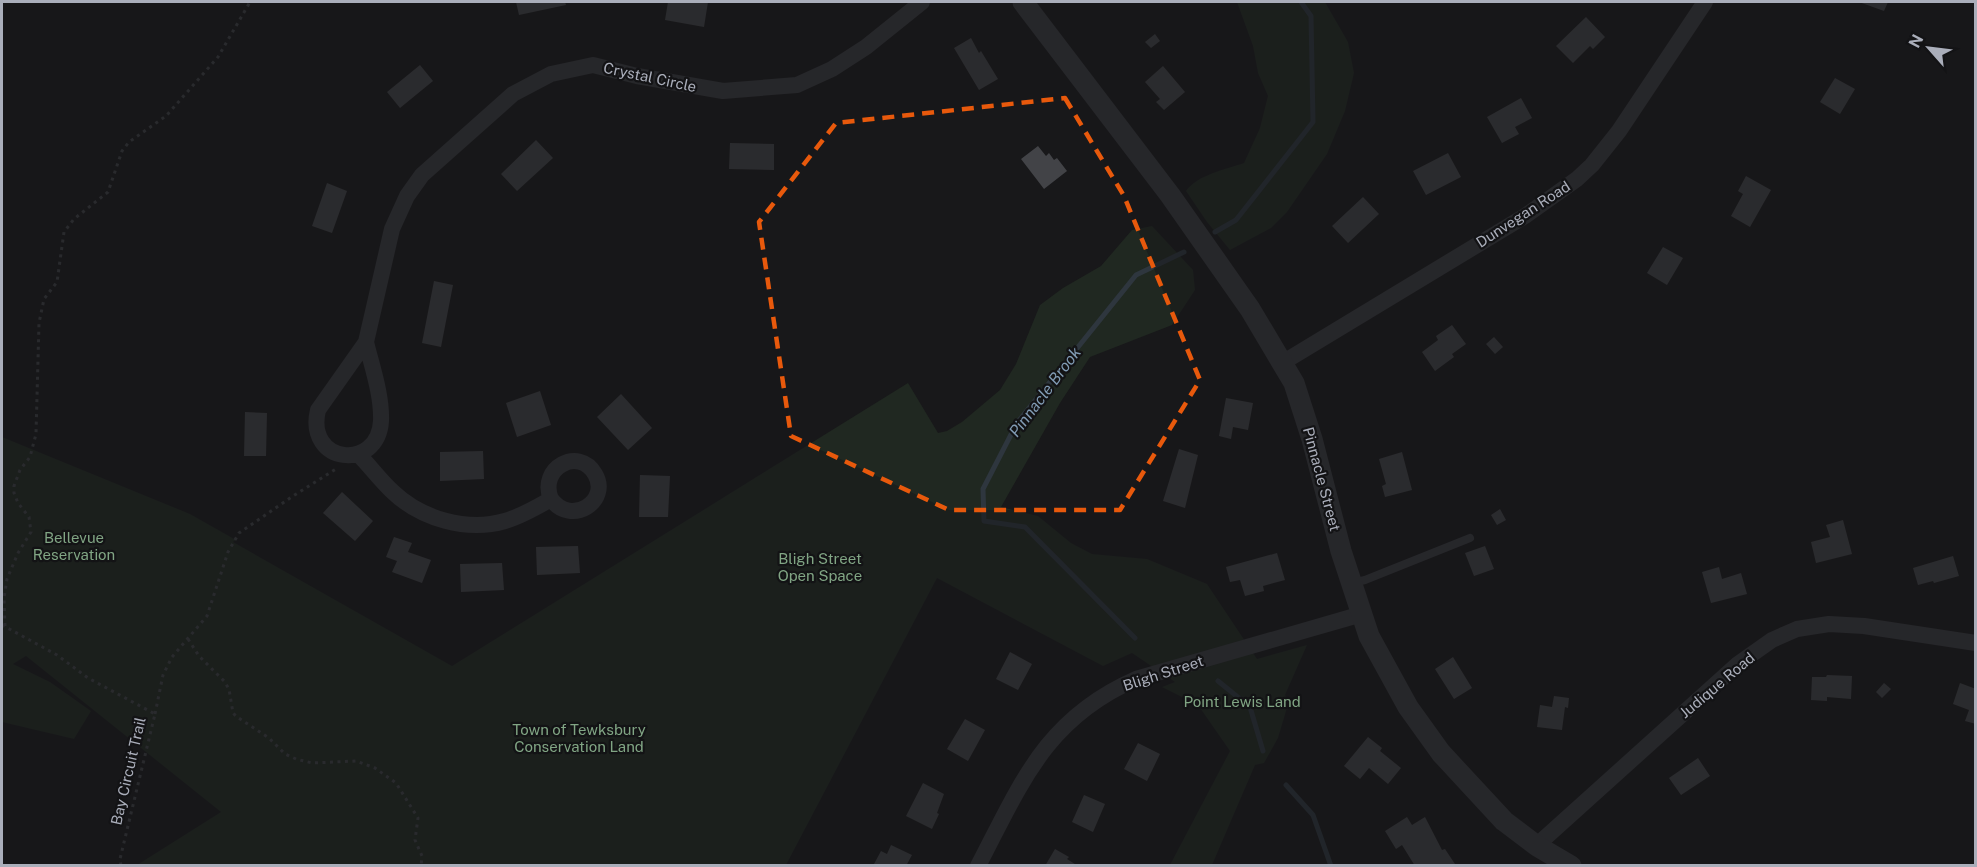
<svg xmlns="http://www.w3.org/2000/svg" width="1977" height="867" viewBox="0 0 1977 867" font-family="'Public Sans',sans-serif">
  <rect width="100%" height="100%" fill="#18181a"/>
  <path fill="#202821" d="M1237,2H1325L1348,42L1354,73L1345,111L1327,154L1287,212L1271,228L1230,250L1207,222L1186,191C1197,175 1226,169 1244,163L1260,128L1268,96L1258,73L1253,46Z
    M1152,226L1193,270L1195,290L1172,325L1090,357L1060,403L1001,507L1038,516L1071,543L1092,554L1147,559L1207,584L1257,659L1307,645L1285,695L1289,701L1278,738L1264,763L1255,765L1212,865H1170L1230,751L1198,705L1162,687L1175,682L1132,653L1103,666L937,578L786,865H137L221,812L26,656L13,664L50,682L91,711L74,739L2,722V437L190,514L236,540L233,542L452,666L908,383L938,433L947,431L962,422L1000,390L1016,364L1040,305L1063,288L1101,266L1132,230Z"/>
  <g fill="none" stroke-linecap="round" stroke-linejoin="round">
    <path stroke="#2e363e" stroke-width="5" d="M1215,232L1236,220L1313,122L1311,16L1301,2
      M1135,638L1025,527L984,521L983,489L1017,423L1136,275L1184,252
      M1218,681L1250,707L1263,751
      M1286,785L1313,815L1331,866"/>
  </g>
  <path fill="#424347" d="M516,2H565L566,5L519,15Z
    M668,2H708L704,27L665,20Z
    M1859,2H1888L1884,11Z
    M1586,17L1605,37L1593,49L1590,46L1573,63L1556,46Z
    M1155,34L1160,41L1151,48L1145,42Z
    M971,38L979,53L981,51L998,79L979,90L954,48Z
    M420,65L433,81L400,108L387,92Z
    M1163,66L1185,92L1164,110L1156,102L1160,99L1145,82Z
    M1835,78L1855,89L1840,114L1820,102Z
    M1521,98L1532,118L1515,127L1519,134L1502,143L1487,117Z
    M536,140L553,158L517,191L501,174Z
    M730,143L774,144V170L729,169Z
    M1038,146L1046,156L1049,153L1054,160L1057,158L1067,171L1044,189L1021,159Z
    M1448,153L1461,177L1426,195L1413,171Z
    M1746,176L1771,190L1750,227L1731,216L1743,194L1738,191Z
    M327,183L347,191L332,233L312,226Z
    M1363,197L1379,214L1348,243L1332,226Z
    M1663,247L1683,258L1667,285L1647,273Z
    M434,281L453,285L441,347L422,343Z
    M1452,325L1466,344L1452,354L1454,357L1435,371L1422,352L1438,340L1436,336Z
    M1494,337L1503,347L1495,354L1486,344Z
    M540,391L551,425L517,437L506,403Z
    M621,394L652,428L628,450L597,417Z
    M1226,398L1253,403L1248,430L1233,427L1231,439L1219,436Z
    M245,412L267,413L266,456H244Z
    M1179,449L1198,455L1185,508L1163,501Z
    M483,451L484,479L440,481V452Z
    M1402,452L1412,490L1385,497L1382,486L1386,484L1379,459Z
    M640,475L670,476L668,517H639Z
    M342,492L373,521L355,541L323,513Z
    M1500,509L1506,520L1497,525L1491,515Z
    M1843,520L1852,554L1816,563L1811,542L1830,537L1826,525Z
    M394,537L412,543L408,552L431,560L422,583L392,572L397,561L386,557Z
    M578,546L580,573L537,575L536,547Z
    M1485,546L1494,569L1474,576L1465,553Z
    M1277,553L1285,580L1263,586L1264,591L1245,596L1240,580L1230,582L1226,567Z
    M1953,556L1959,576L1934,583L1933,581L1918,585L1913,568Z
    M502,563L504,590L461,592L460,564Z
    M1719,567L1722,579L1741,573L1747,594L1711,603L1702,572Z
    M1010,652L1032,664L1018,690L996,679Z
    M1453,657L1472,688L1454,699L1435,669Z
    M1827,675L1852,676L1851,699L1827,697V701L1811,700L1812,677H1826Z
    M1884,683L1891,689L1882,698L1876,692Z
    M1960,683L1976,689V724L1965,721L1969,710L1953,704Z
    M1554,696L1569,698L1568,708L1565,707L1562,730L1537,727L1540,705L1552,707Z
    M965,719L985,730L968,761L947,749Z
    M1368,737L1382,748L1380,751L1401,768L1388,784L1369,768L1360,779L1344,766Z
    M1138,743L1160,754L1147,781L1124,769Z
    M1698,758L1710,776L1681,795L1669,778Z
    M923,783L944,794L937,813L939,814L932,829L906,816Z
    M1084,795L1105,804L1093,832L1072,822Z
    M1407,817L1412,825L1425,817L1442,850L1445,849L1455,864L1415,866L1402,845L1396,849L1385,831Z
    M891,845L912,855L906,866L874,864L881,851L887,854Z
    M1055,849L1069,857L1067,859L1078,866H1045Z"/>
  <g fill="none" stroke-linecap="round" stroke-linejoin="round">
    <path stroke="#3f4146" stroke-width="3" stroke-dasharray="3 4.5" stroke-linecap="butt" d="M2,625L57,655L88,678L155,714L120,859L121,866
      M5,626L4,598L7,579L18,553L31,532L29,517L18,503L14,493V486L20,470L30,457L36,434L39,323L44,299L57,282L64,232L74,219L108,192L122,151L129,142L166,116L218,57L250,2
      M188,639L199,656L224,681L229,689L233,713L237,717L269,738L285,754L296,759L312,763L356,761L375,768L396,783L418,818L415,840L422,856L421,866
      M155,714L163,675L172,657L207,616L228,552L239,533L293,496L336,469"/>
    <path stroke="#393a3f" stroke-width="8" d="M1352,583L1365,580L1470,538"/>
    <path stroke="#393a3f" stroke-width="16" d="M366,342C372,367 382,395 381,421C378,472 305,464 318,410L366,342L392,229L407,196L422,175L513,94L551,74L593,65L637,76L723,91L797,85L832,69L866,47L922,2
      M1282,363L1525,216L1577,179L1592,165L1619,131L1705,2
      M358,454C370,466 380,480 393,492C421,519 467,532 505,521C522,516 537,507 551,499C571,527 611,501 595,474C579,446 538,468 551,499
      M1536,846L1738,664L1772,640L1797,629L1829,624L1864,626L1976,643
      M978,866C1021,784 1045,719 1136,679L1362,614"/>
    <path stroke="#393a3f" stroke-width="21" d="M1023,2L1170,195L1250,309L1294,383L1312,439L1341,551L1369,636L1408,707L1441,753L1504,821L1537,846L1571,866"/>
  </g>
  <path d="M0 0H1977V867H0ZM1065,98L1124,196L1200,380L1120,510H949L791,436L759,222L836,123Z" fill="#18181a" fill-opacity=".55" fill-rule="evenodd"/>
  <path fill="none" stroke="#e8590c" stroke-width="4.5" stroke-dasharray="12 8" stroke-linejoin="round" d="M1065,98L1124,196L1200,380L1120,510H949L791,436L759,222L836,123Z"/>
  <g text-anchor="middle" dominant-baseline="central" stroke-width="4.5" stroke-linejoin="round" paint-order="stroke">
    <g font-size="15" fill="#aaaeba" stroke="#131315">
      <text transform="translate(650 77) rotate(12)">Crystal Circle</text>
      <text transform="translate(1523 214) rotate(-33)">Dunvegan Road</text>
      <text transform="translate(1322 479) rotate(75)">Pinnacle Street</text>
      <text transform="translate(1163 673) rotate(-18)">Bligh Street</text>
      <text transform="translate(1717 685) rotate(-40)">Judique Road</text>
      <text transform="translate(128 771) rotate(-77)">Bay Circuit Trail</text>
    </g>
    <g font-size="15" fill="#81a584" stroke="#131315">
      <text x="74" y="537">Bellevue<tspan x="74" dy="17">Reservation</tspan></text>
      <text x="820" y="558">Bligh Street<tspan x="820" dy="17">Open Space</tspan></text>
      <text x="1242" y="701">Point Lewis Land</text>
      <text x="579" y="729">Town of Tewksbury<tspan x="579" dy="17">Conservation Land</tspan></text>
    </g>
    <g font-size="16" font-style="italic" fill="#819bb4" stroke="#131315">
      <text transform="translate(1045 392) rotate(-53)">Pinnacle Brook</text>
    </g>
  </g>
  <rect width="1977" height="867" fill="none" stroke="#aaaeba" stroke-width="6"/>
  <g transform="translate(1929 48) rotate(298)" stroke="#131315" stroke-width="4.5" paint-order="stroke">
  <path d="M0-4.5L10 22L0 15L-10 22Z" fill="#aaaeba"/>
  <text y="-9" font-size="16" font-weight="bold" text-anchor="middle" fill="#aaaeba">N</text>
  </g>
</svg>
